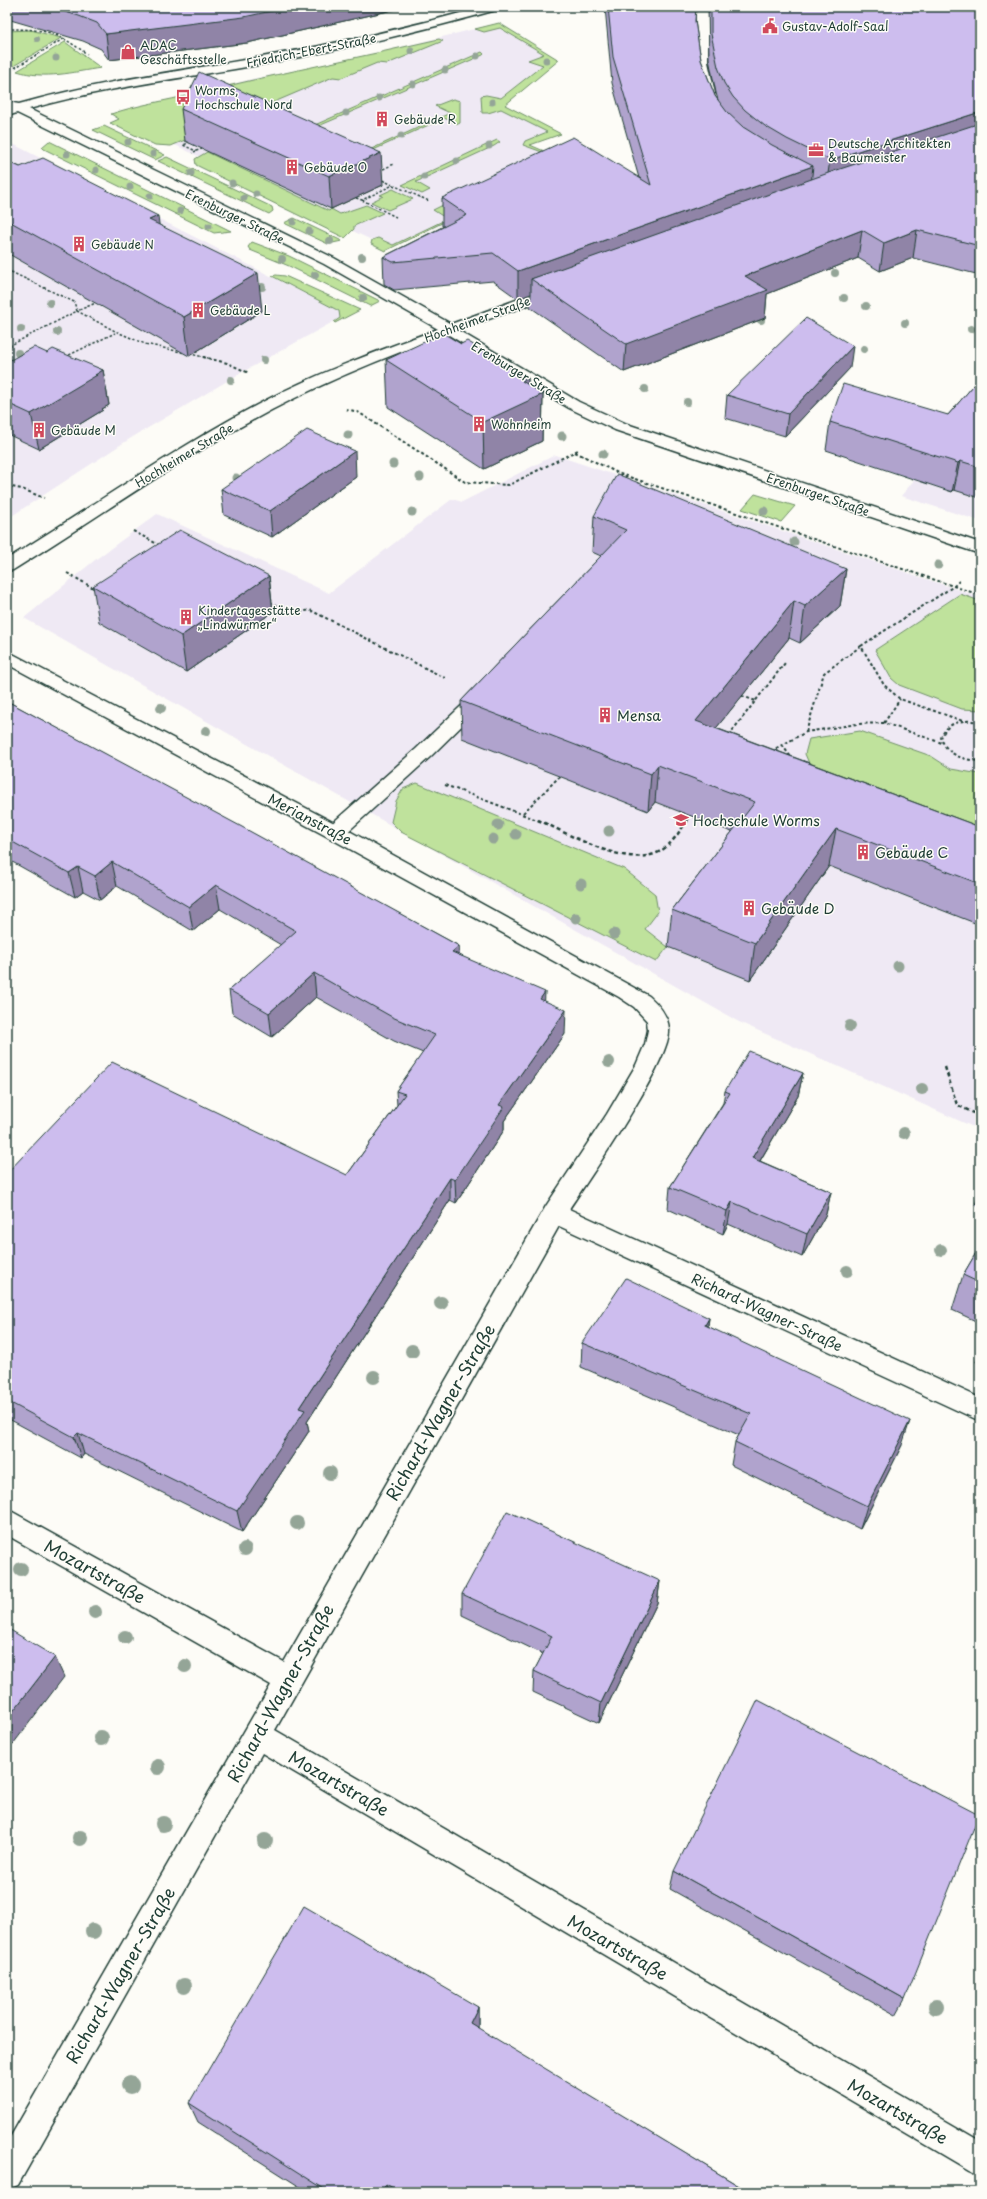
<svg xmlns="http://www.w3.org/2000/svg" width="987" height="2199" viewBox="0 0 987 2199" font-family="'Playpen Sans',sans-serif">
  <rect width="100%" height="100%" fill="#fdfcf7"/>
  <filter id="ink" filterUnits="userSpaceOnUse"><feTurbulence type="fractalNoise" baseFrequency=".025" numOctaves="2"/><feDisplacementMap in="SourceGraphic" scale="8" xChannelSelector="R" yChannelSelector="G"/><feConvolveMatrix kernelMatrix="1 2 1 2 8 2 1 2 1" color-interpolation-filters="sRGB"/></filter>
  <g filter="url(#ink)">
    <path fill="#efe9f4" d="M499,23L559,60L505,105L561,134L530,145L572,163L390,249L111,114L126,109L164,102L252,79L344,61Z
      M7,141L339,311L340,318L239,374L131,438L7,519Z
      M979,401L980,521L901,496Z
      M555,455L980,597V1130L739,1022L24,618L95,560L157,514L329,593L452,499L462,502Z"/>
    <path fill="#bfe29c" stroke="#6f9068" d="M499,23L559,60L505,105L561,134L530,145L572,163L523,145L525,141L547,132L501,109L488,113H482L481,96L486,95L501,98L543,65L528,60L544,54L500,28L484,32L475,29Z
      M31,30L61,38L10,68L7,65V31Z
      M439,39L443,41L387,64L377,63L341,78L333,77L171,146L155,145L110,123L119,119L111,114C137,105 166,101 193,94C275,74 357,58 439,39Z
      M65,42L101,68C73,72 45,80 17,71Z
      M482,52L484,54L483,55L321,125L304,132L301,131Z
      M453,99L460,101V123L458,124L444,118L358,157L356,156L450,113L435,106Z
      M104,126L165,155L155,160L93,130Z
      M497,140L500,142L494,146L416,182L430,190L422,194L402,185Z
      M49,141L231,231L214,233L44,149L42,147Z
      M207,152L329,211L331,209L340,214L366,205L383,213L354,226V229L345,238L196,165L195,159Z
      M167,157L272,207L273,211L269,214L158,161Z
      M393,189L413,199L388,210L371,202L383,196L380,195Z
      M447,203L454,217L385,251L371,244L372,240L378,238L393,245L447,219L433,210Z
      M294,218L342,241L328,244L284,223Z
      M252,242L289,256L380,301L370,306L289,266L250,250L248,247Z
      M276,275L285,276L360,310L335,323L334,322L340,318L339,311L272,276Z
      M755,494L795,506L781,522L742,509Z
      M960,594L980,601V710L962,709L899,685L891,678L875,650Z
      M860,731L931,756L951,769L980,774V862L811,768L805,754L809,739Z
      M417,783L624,869L655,894L658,912L645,929L668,947L656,962L401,832L391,822L396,801L403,789Z"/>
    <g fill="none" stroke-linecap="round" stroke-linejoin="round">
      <g stroke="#1f3d34" stroke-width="3">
        <path id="service" d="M484,688L490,690L493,694L490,698L430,757L342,837L335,839L328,837L325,832L328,827L416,749L478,690Z"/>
      </g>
      <g stroke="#1f3d34" stroke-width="3">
        <path id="minor" d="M696,7H708V62L715,93L709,97L703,93L696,62Z
          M449,325L579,402L627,424L980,543V554L615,430L569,408L444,332L442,329L444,326Z
          M7,651L342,827L649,996C658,1004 668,1015 669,1029C672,1059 589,1179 569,1209L980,1398V1421L559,1226L275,1730L980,2141V2175L969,2170L262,1753L18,2185L7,2190V2143L271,1685L7,1535V1509L284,1662L546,1206L607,1114L636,1065L645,1044L648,1030L647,1021L634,1007L619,997L328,837L7,664Z"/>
      </g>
      <g stroke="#1f3d34" stroke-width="3">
        <path id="tertiary" d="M483,7H502L500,9C422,31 343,49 264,64C185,78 106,87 29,109L334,258L451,324L554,286L559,285L566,289L564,292C474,325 381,355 295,398C196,447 106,512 13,570L7,571V559C99,503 187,439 284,391C334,367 386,348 438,329L324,264L17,113L7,116V102L19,104C99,81 180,71 262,57C336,44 410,27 483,7Z"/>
      </g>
      <path stroke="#1f3d34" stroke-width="1.5" stroke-dasharray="2.5 2" stroke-linecap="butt" d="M7,29C46,29 55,31 87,54
        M11,70L65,38
        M191,142L183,145L196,151L192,153
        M196,151L202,149
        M379,171L394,164
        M393,185L429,201
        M356,198L362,200L393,185L380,179
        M362,200L396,217
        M7,270L74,302L77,311L7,347
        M98,302L77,311L115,331L145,344L208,358
        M65,357L115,333"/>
      <path stroke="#1f3d34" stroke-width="2" stroke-dasharray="3 2.5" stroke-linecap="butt" d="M203,357L227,363L249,373
        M346,409L358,412L465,482L509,485L580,449
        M575,452L620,474L980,595
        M7,486L22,489L44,498
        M133,531L161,546
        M67,573L95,589
        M270,602L293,614L310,610L445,678
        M861,646L954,586L960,580
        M742,696L756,701
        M980,722C964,719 947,721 941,738C947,755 963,760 980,761
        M884,723L900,699
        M806,732L824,673L861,646L884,685L900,699L963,721
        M729,735L785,663
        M782,745L791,757
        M771,751L806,732L857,724L884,723L942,743
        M445,785L540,821
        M523,813L560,776
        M687,821L691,815"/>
      <path stroke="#1f3d34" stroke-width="2.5" stroke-dasharray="4 3" stroke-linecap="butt" d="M538,820C568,833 631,872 662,850C673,843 680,830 688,820
        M945,1067L957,1105L980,1116"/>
      <use href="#service" fill="#fdfcf7" fill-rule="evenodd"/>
      <use href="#minor" fill="#fdfcf7" fill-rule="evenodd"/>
      <use href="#tertiary" fill="#fdfcf7" fill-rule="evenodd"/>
    </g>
    <g fill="#94a597">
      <circle cx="37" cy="39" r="3"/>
      <circle cx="411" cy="51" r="3.5"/>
      <circle cx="477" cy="56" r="3.5"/>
      <circle cx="56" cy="58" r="3.5"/>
      <circle cx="546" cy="60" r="3.5"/>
      <circle cx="445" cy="70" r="3.5"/>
      <circle cx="413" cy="84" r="3.5"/>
      <circle cx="379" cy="98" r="3.5"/>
      <circle cx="492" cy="102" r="3.5"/>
      <circle cx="346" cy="113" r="3.5"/>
      <circle cx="434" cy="121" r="3.5"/>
      <circle cx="401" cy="136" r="3.5"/>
      <circle cx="128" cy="142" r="3.5"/>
      <circle cx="489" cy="146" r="3.5"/>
      <circle cx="67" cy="154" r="3.5"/>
      <circle cx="153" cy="154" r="3.5"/>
      <circle cx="457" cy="161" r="3.5"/>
      <circle cx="96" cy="170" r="3.5"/>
      <circle cx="191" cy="173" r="3.5"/>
      <circle cx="424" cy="177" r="3.5"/>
      <circle cx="232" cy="183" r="3.5"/>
      <circle cx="130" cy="187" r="3.5"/>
      <circle cx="256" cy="194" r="3.5"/>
      <circle cx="150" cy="196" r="3.5"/>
      <circle cx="244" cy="198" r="3.5"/>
      <circle cx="180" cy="211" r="3.5"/>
      <circle cx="293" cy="222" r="3.5"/>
      <circle cx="209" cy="226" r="3.5"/>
      <circle cx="309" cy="231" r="3.5"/>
      <circle cx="330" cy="241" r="4"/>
      <circle cx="362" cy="257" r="4"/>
      <circle cx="282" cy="259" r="4"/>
      <circle cx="835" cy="273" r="4"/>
      <circle cx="315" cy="275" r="4"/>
      <circle cx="262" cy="287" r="4"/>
      <circle cx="363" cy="298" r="4"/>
      <circle cx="844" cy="298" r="4"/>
      <circle cx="50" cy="303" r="4"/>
      <circle cx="866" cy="306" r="4"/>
      <circle cx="761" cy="320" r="4"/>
      <circle cx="905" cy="323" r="4"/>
      <circle cx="21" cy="329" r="4"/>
      <circle cx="971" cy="329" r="4"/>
      <circle cx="57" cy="332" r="4"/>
      <circle cx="864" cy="349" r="4"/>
      <circle cx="18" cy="353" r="4"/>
      <circle cx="264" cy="360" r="4"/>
      <circle cx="231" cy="380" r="4"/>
      <circle cx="645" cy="389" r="4"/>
      <circle cx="687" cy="402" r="4"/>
      <circle cx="348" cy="435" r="4.5"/>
      <circle cx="562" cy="436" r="4.5"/>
      <circle cx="603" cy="454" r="4.5"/>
      <circle cx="393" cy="464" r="4.5"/>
      <circle cx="420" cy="477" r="4.5"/>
      <circle cx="236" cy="478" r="4.5"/>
      <circle cx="764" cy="511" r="4.5"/>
      <circle cx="412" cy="512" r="4.5"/>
      <circle cx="794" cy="542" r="4.5"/>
      <circle cx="938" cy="565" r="4.5"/>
      <circle cx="161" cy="708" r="5"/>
      <circle cx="206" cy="731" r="5"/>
      <circle cx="498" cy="825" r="5.5"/>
      <circle cx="609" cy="831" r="5.5"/>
      <circle cx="516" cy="834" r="5.5"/>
      <circle cx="493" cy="839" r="5.5"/>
      <circle cx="581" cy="884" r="5.5"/>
      <circle cx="576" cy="918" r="5.5"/>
      <circle cx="614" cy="934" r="5.5"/>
      <circle cx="898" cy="966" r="5.5"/>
      <circle cx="850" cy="1026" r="6"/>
      <circle cx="609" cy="1062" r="6"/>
      <circle cx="922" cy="1089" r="6"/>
      <circle cx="904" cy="1133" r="6"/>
      <circle cx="941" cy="1250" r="6"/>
      <circle cx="847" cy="1271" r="6"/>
      <circle cx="441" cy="1303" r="7"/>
      <circle cx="412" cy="1351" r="7"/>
      <circle cx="374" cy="1377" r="7"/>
      <circle cx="330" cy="1473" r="7"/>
      <circle cx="297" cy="1523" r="7"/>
      <circle cx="245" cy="1549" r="7"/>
      <circle cx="21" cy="1569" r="7"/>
      <circle cx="95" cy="1612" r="7"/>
      <circle cx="125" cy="1637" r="7"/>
      <circle cx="185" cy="1666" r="7"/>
      <circle cx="101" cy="1738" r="8"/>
      <circle cx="158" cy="1767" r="8"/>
      <circle cx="163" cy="1824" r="8"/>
      <circle cx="80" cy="1838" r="8"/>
      <circle cx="265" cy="1841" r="8"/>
      <circle cx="93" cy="1931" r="8"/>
      <circle cx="184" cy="1986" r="8"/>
      <circle cx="936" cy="2007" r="8"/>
      <circle cx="130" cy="2085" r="9"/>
    </g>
    <path fill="#b0a3cd" stroke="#1f3d34" d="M7,7H406L247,43L109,60L101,49L83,41L7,19Z
      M605,7H696L695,21L701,60L715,96L718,100L716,93L709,59L708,7H980V275L913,258L880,271L858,258L767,294L765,318L624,372L530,307L531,294L518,299L493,281L394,290L384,284L383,257L444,226H442V198L639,178L612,83Z
      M181,109L383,185L331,209L185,141Z
      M7,161L20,167L159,225L262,311L189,356L7,253Z
      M461,344L528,378V384L543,394L542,441L484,469L388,407L386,360Z
      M47,353L103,370L109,405L102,409L103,410L39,449L7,434V362Z
      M850,368L785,436L725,418L727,395Z
      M980,378V498L954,490L952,492L826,450L830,422L948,415Z
      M356,477L272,537L224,515L221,489Z
      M594,516L846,569L840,606L800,643L789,638L716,728L980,827V925L829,866L750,980L668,947L672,910L732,832L655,802L648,811L462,738L461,701L601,556L592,552Z
      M269,576L273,612L186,672L99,622L93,586Z
      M7,701L459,946V955L545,1001L565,1034L504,1121V1130L456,1203L450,1200L307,1422L309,1431L242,1532L84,1454L81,1458L7,1418V1173L347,1175L397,1105L396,1091L423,1053L394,1041L316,997L272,1037L232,1013L229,990L281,945L220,909L193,931L117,886L100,900L83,891L75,897L7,859Z
      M803,1073L798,1096L760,1161L831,1192L826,1214L802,1257L728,1224L723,1234L668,1209L670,1187L723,1103L725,1091Z
      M980,1191V1207L975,1205Z
      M980,1246V1323L952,1310L963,1275Z
      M709,1318L708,1326L902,1445L860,1529L731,1465L735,1442L739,1435L581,1367L582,1343Z
      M980,1352V1364L976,1362Z
      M660,1581L657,1603L599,1723L533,1692L534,1671L543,1654L462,1615V1594Z
      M674,1871L905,1999L896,2015L670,1889Z
      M478,2007V2029L749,2192H308L198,2122L189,2103Z"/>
    <path fill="#9084a7" stroke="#1f3d34" d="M290,7H406L247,43L109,60L106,34Z
      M980,112V135L826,187L830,160Z
      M381,153L383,185L331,209L329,176Z
      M813,166L810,193L531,279V294L518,299V271Z
      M158,216L163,254L149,220Z
      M862,230L858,258L767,294L765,318L624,372L626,344L745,276Z
      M917,230L913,258L880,271L884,243Z
      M258,273L262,311L189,356L184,317Z
      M853,346L850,368L785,436L788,414Z
      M103,370L109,405L102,409L103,410L39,449L31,414Z
      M528,378V401L543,394L542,441L484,469L483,422L522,381Z
      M355,451L356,477L272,537L270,511Z
      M960,461L954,490L952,492L958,463Z
      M846,569L840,606L800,643L805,606Z
      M269,576L273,612L186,672L181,636Z
      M794,601L789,638L692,758L696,721Z
      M658,765L655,802L648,811L651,774Z
      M836,829L829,866L750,980L755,943Z
      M112,862L117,886L100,900L95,876Z
      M78,867L83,891L75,897L69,873Z
      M216,885L220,909L193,931L189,907Z
      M459,946L460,970L452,952Z
      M314,973L316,997L272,1037L269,1013Z
      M545,992L544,1016L540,999Z
      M566,1010L565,1034L504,1121V1130L456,1203L455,1180L499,1105Z
      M803,1073L798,1096L748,1181L752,1158Z
      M450,1178V1200L307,1422L309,1431L242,1532L237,1511L299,1408Z
      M831,1192L826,1214L802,1257L807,1234Z
      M732,1202L728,1224L723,1234L727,1211Z
      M709,1318L705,1343V1325Z
      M910,1421L902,1445L860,1529L867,1506Z
      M78,1433L84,1454L81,1458L74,1437Z
      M660,1581L657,1603L599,1723L601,1703Z
      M55,1657L64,1677L7,1752V1719Z
      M478,2007V2029L470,2023Z
      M386,2184L388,2192H382Z"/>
    <path fill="#cdbdee" stroke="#1f3d34" d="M49,7H290L244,17L106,34L97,23L79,16Z
      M608,7H696L695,21L701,60L715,96L727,112L743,127L772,145L813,166L518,271L493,253L393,262L383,257L467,215L442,198L573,137L651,185L613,57Z
      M711,7H980V112L830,160L787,139L765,126L745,110L733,97L724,83L718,67L711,34Z
      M199,72L381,153L329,176L181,109Z
      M980,123V246L917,230L884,243L862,230L745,276L768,290L626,344L531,279L834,171Z
      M43,158L158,216L149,220L258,273L184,317L7,220V161L20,167Z
      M806,318L853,346L788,414L727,395Z
      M443,333L461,344L467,341L528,378L522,381L543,394L483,422L386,360Z
      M34,347L47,353L53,349L103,370L95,375H97L31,414L7,403V362Z
      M980,378V467L960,461L958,463L830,422L843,384L948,415Z
      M307,430L355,451L270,511L221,489Z
      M617,474L846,569L805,606L794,601L696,721L980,827V884L836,829L755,943L672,910L755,802L658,765L651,774L461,701L626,530L594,516Z
      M180,530L269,576L181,636L93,586Z
      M7,701L242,827L459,946L452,952L545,992L540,999L566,1010L499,1105L504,1107L455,1180L450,1178L299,1408L305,1410L237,1511L78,1433L74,1437L7,1401V1173L112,1062L347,1175L405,1094L396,1091L435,1035L392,1017L314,973L269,1013L229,990L296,931L216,885L189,907L112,862L95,876L78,867L69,873L7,839Z
      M749,1051L803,1073L752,1158L831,1192L807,1234L732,1202L727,1211L670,1187L730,1093L725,1091Z
      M980,1246V1283L963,1275Z
      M626,1278L709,1318L705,1325L910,1421L867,1506L735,1442L751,1414L582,1343Z
      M507,1511L660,1581L601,1703L534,1671L552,1636L462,1594Z
      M7,1628L55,1657L7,1719Z
      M758,1700L979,1815L905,1999L674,1871Z
      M304,1906L478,2007L470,2023L749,2192H400L386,2184L382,2192H329L189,2103Z"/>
  </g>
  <defs>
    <g id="civic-bare" transform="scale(1.2)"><path d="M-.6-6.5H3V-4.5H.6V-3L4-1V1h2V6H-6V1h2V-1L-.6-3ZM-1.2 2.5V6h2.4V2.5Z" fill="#d1495b" stroke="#fdfcf7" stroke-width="2.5" paint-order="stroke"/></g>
    <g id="shop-bare" transform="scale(1.2)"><path d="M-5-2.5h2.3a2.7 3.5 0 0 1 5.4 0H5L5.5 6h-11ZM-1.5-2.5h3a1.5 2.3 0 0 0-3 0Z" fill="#d1495b" stroke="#fdfcf7" stroke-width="2.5" paint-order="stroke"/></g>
    <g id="bus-bare" transform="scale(1.2)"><path d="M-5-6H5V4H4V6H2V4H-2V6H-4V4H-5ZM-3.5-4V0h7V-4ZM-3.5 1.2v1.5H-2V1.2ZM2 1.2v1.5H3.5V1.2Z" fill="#d1495b" stroke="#fdfcf7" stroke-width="2.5" paint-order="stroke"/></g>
    <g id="building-bare" transform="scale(1.2)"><path d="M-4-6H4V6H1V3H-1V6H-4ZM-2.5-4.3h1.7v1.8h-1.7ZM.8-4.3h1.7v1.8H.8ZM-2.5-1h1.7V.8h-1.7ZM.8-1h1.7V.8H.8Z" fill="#d1495b" stroke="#fdfcf7" stroke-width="2.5" paint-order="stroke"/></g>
    <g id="office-bare" transform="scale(1.2)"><path d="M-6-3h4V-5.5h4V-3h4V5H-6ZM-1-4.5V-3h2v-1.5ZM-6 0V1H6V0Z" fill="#d1495b" stroke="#fdfcf7" stroke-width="2.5" paint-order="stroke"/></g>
    <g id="university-bare" transform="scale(1.2)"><path d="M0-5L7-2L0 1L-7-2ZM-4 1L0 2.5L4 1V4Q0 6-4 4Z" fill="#d1495b" stroke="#fdfcf7" stroke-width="2.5" paint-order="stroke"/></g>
  </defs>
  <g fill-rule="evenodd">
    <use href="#civic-bare" x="770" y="26"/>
    <use href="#shop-bare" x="128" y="52"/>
    <use href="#bus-bare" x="183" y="97"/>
    <use href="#building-bare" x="382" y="119"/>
    <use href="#office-bare" x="816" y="150"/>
    <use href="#building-bare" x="292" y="167"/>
    <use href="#building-bare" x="79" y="244"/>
    <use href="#building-bare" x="198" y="310"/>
    <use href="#building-bare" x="479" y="424"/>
    <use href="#building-bare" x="39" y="430"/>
    <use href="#building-bare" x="186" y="617"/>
    <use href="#building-bare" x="605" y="715"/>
    <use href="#university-bare" x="681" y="820"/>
    <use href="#building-bare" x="863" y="852"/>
    <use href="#building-bare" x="749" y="908"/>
  </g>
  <g text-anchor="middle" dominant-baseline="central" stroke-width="3" stroke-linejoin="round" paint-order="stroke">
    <g font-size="12" fill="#1f3d34" stroke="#fdfcf7" text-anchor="start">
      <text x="782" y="26">Gustav-Adolf-Saal</text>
      <text x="140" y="45">ADAC<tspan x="140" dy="14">Geschäftsstelle</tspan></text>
      <text x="195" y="90">Worms,<tspan x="195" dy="14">Hochschule Nord</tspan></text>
      <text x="394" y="119">Gebäude R</text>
      <text x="828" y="143">Deutsche Architekten<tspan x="828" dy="14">&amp; Baumeister</tspan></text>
      <text x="304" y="167">Gebäude O</text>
      <text x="91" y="244">Gebäude N</text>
      <text x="210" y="310">Gebäude L</text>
      <text x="491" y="424">Wohnheim</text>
      <text x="51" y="430">Gebäude M</text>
      <text x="198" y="610">Kindertagesstätte<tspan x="198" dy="14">„Lindwürmer“</tspan></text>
    </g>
    <g font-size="12" fill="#1f3d34" stroke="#fdfcf7">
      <text transform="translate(311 50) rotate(-11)">Friedrich-Ebert-Straße</text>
      <text transform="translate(235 216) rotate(26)">Erenburger Straße</text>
      <text transform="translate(477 319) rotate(-20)">Hochheimer Straße</text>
      <text transform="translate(519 372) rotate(31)">Erenburger Straße</text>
      <text transform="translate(184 455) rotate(-31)">Hochheimer Straße</text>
      <text transform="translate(818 494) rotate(19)">Erenburger Straße</text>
    </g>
    <g font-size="14" fill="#1f3d34" stroke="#fdfcf7" text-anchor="start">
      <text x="617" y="715">Mensa</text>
      <text x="693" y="820">Hochschule Worms</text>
      <text x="875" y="852">Gebäude C</text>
      <text x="761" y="908">Gebäude D</text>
    </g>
    <g font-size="14" fill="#1f3d34" stroke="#fdfcf7">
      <text transform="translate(310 819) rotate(28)">Merianstraße</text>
      <text transform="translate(767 1312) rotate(25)">Richard-Wagner-Straße</text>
    </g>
    <g font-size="17" fill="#1f3d34" stroke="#fdfcf7">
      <text transform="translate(440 1412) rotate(-60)">Richard-Wagner-Straße</text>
      <text transform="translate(95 1571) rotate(29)">Mozartstraße</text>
      <text transform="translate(280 1693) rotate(-61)">Richard-Wagner-Straße</text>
      <text transform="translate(339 1783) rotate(30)">Mozartstraße</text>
      <text transform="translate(618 1947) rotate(30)">Mozartstraße</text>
      <text transform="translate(120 1975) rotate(-60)">Richard-Wagner-Straße</text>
      <text transform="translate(898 2111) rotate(30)">Mozartstraße</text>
    </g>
  </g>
  <rect width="987" height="2199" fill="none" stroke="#fdfcf7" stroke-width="24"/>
  <rect x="12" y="12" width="963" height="2175" fill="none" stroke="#1f3d34" stroke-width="1.5" filter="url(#ink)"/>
</svg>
